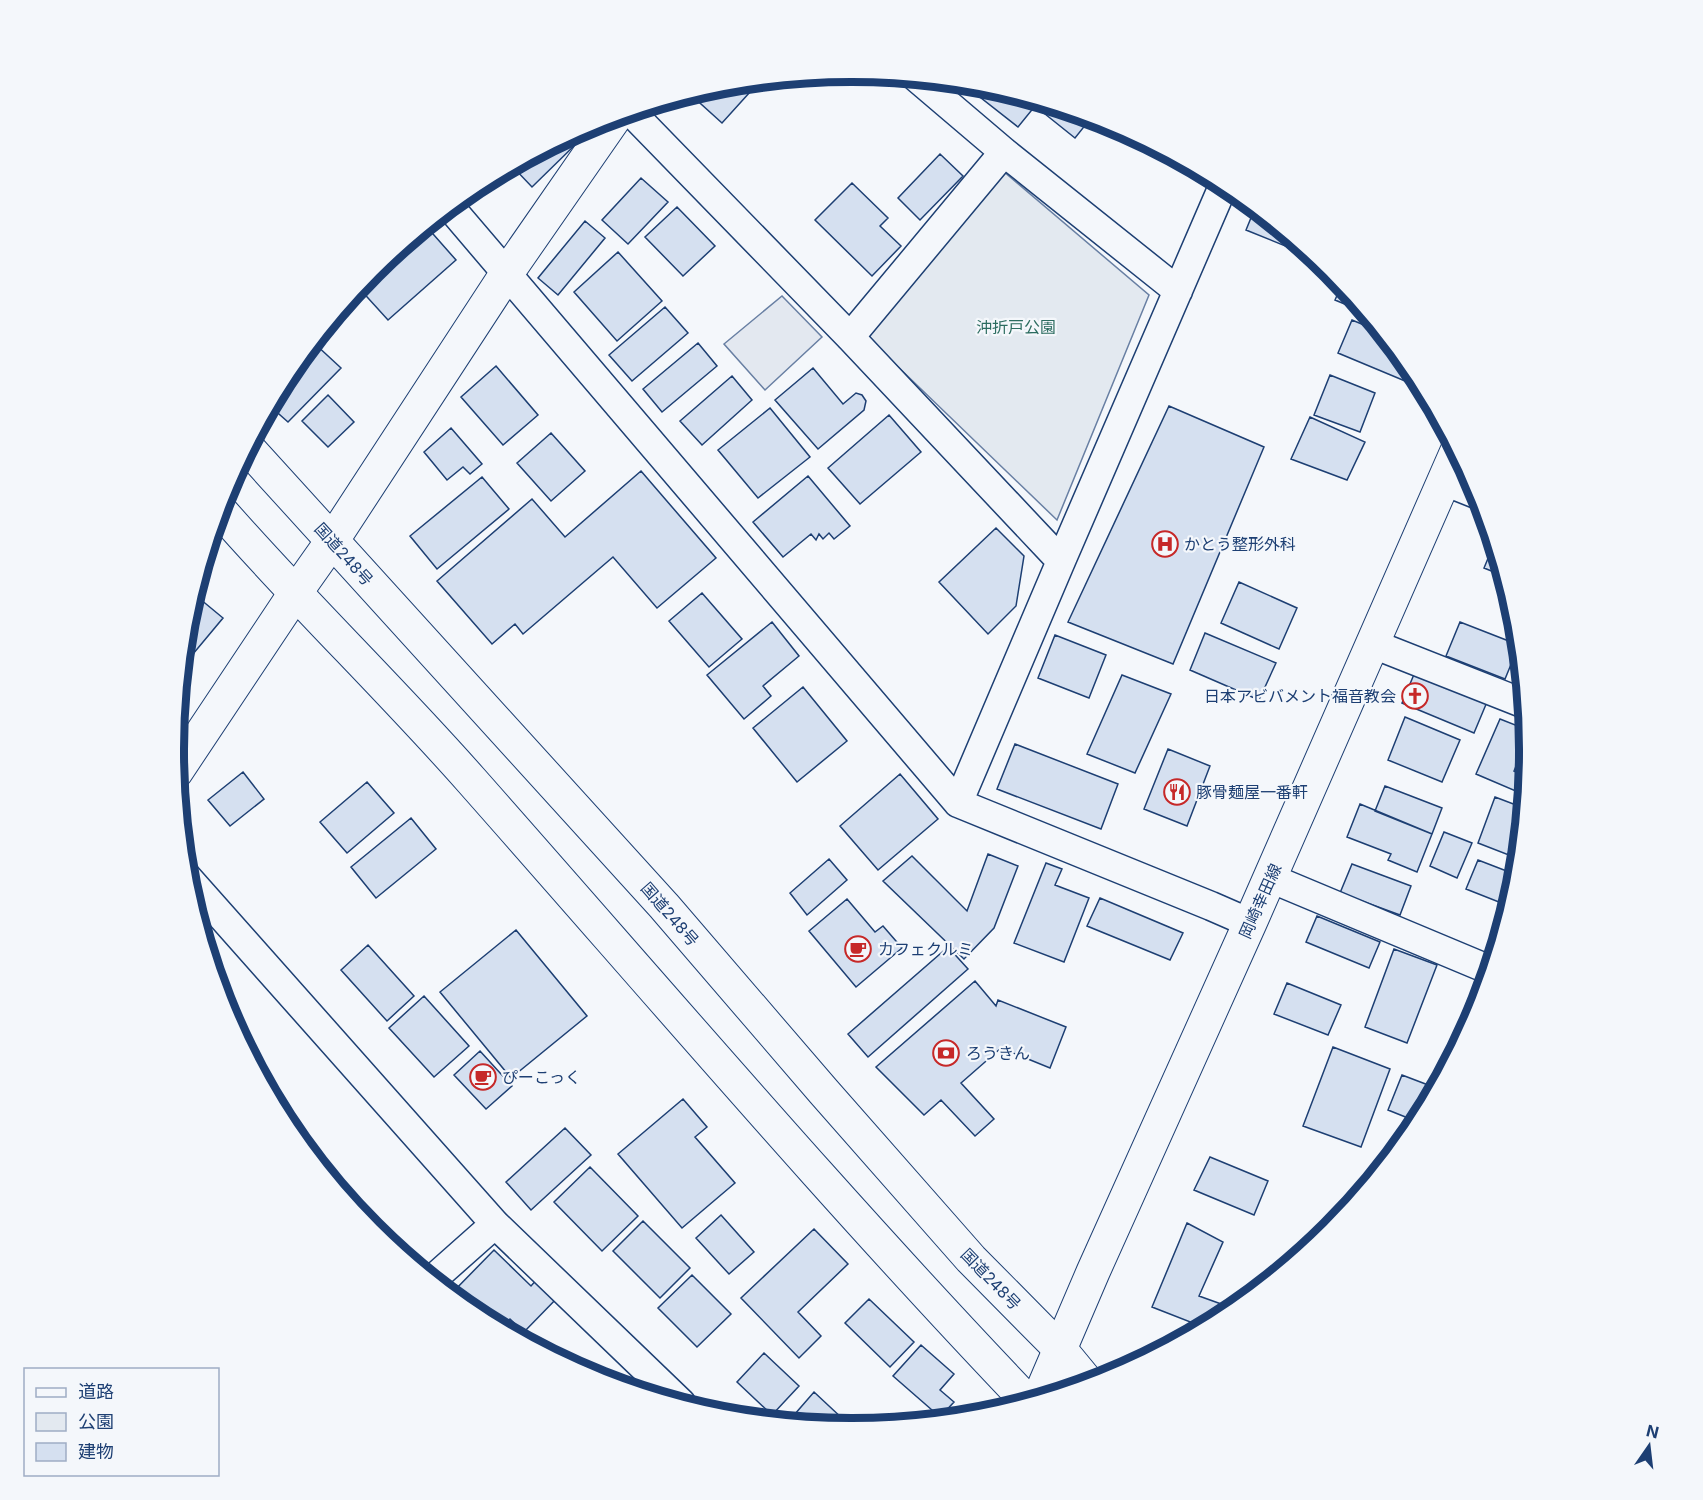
<svg xmlns="http://www.w3.org/2000/svg" width="1703" height="1500" viewBox="0 0 1703 1500" font-family="Inter,'Noto Sans JP',sans-serif">
  <rect width="100%" height="100%" fill="#f4f7fb"/>
  <path fill="#e3e9f0" stroke="#687fa3" stroke-width="1.5" d="M1003,171L1149,295L1057,520L866,336Z"/>
  <path fill="#e3e8f0" stroke="#687fa3" stroke-width="1.5" d="M782,296L822,337L765,390L724,344Z"/>
  <path fill="#d5e0f0" stroke="#1d3f73" stroke-width="1.5" d="M740,83L750,92L722,123L690,94L720,85Z
    M962,83L984,85L1091,118L1075,138L1035,106L1018,127Z
    M570,135L577,143L532,187L512,166Z
    M940,154L963,176L920,220L898,198Z
    M641,178L668,202L628,244L602,220Z
    M852,183L888,218L880,226L901,246L872,276L815,220Z
    M677,207L715,246L683,276L645,237Z
    M1255,208L1310,254V256L1246,230Z
    M585,221L605,238L558,295L538,278Z
    M426,226L456,260L388,320L358,287L372,270Z
    M618,252L662,301L617,341L574,292Z
    M1342,284L1360,306L1359,310L1335,300Z
    M665,307L688,333L632,381L609,355Z
    M1352,320L1381,332L1415,374L1419,381L1417,386L1338,353Z
    M314,343L341,368L288,422L270,406L288,373Z
    M698,343L717,366L662,412L643,389Z
    M496,366L538,415L503,445L461,397Z
    M813,368L843,404L856,393L862,395L866,401L864,410L818,449L775,400Z
    M1330,375L1375,393L1360,432L1314,415Z
    M732,376L752,400L702,445L680,421Z
    M328,395L354,422L328,447L302,421Z
    M1169,406L1264,447L1173,664L1068,622Z
    M770,408L810,457L758,498L718,450Z
    M889,415L921,452L860,504L828,468Z
    M1310,417L1365,442L1347,480L1291,459Z
    M451,428L482,464L470,474L463,467L447,480L424,452Z
    M551,433L585,471L551,501L517,463Z
    M641,471L716,558L657,608L613,557L523,634L515,624L492,644L437,581L532,499L565,537Z
    M808,476L850,526L834,539L829,533L823,539L819,534L816,540L811,534L783,557L753,522Z
    M482,477L509,509L437,569L410,536Z
    M996,528L1024,556L1016,606L988,634L939,582Z
    M1494,544L1504,576L1484,568Z
    M1239,582L1297,608L1279,649L1221,623Z
    M702,593L742,639L709,667L669,621Z
    M194,594L223,618L188,660L183,656L187,617Z
    M772,622L799,656L763,686L771,696L744,719L707,675Z
    M1460,622L1519,645L1505,679L1446,656Z
    M1205,633L1276,663L1259,700L1190,670Z
    M1055,635L1106,655L1089,698L1038,678Z
    M1415,672L1487,702L1474,733L1402,703Z
    M1122,675L1171,694L1135,773L1087,754Z
    M803,687L847,741L797,782L753,728Z
    M1405,717L1460,740L1442,782L1388,760Z
    M1500,719L1528,730V738L1514,771L1527,777L1525,795L1476,774Z
    M1015,744L1118,784L1101,829L997,789Z
    M1168,749L1210,766L1187,826L1144,809Z
    M243,772L264,799L230,826L208,800Z
    M900,774L938,819L878,870L840,826Z
    M367,782L394,813L347,853L320,822Z
    M1385,786L1442,808L1432,834L1375,811Z
    M1495,797L1524,808L1519,859L1478,843Z
    M1360,804L1432,834L1417,872L1388,860L1391,854L1347,837Z
    M411,818L436,849L376,898L351,867Z
    M1444,832L1472,843L1457,878L1430,866Z
    M988,854L1018,866L994,928L964,959L883,881L912,856L967,911Z
    M829,859L847,880L807,915L790,893Z
    M1478,860L1517,875L1509,906L1466,889Z
    M1046,863L1062,869L1055,885L1089,898L1064,962L1014,943Z
    M1352,864L1411,886L1400,915L1340,893Z
    M1100,898L1183,933L1170,960L1087,926Z
    M847,899L875,932L883,926L902,948L856,987L809,931Z
    M1317,916L1380,942L1369,968L1306,942Z
    M516,930L587,1016L511,1078L440,992Z
    M368,945L414,996L387,1021L341,970Z
    M948,947L968,969L868,1057L848,1034Z
    M1394,949L1437,965L1407,1043L1365,1027Z
    M975,981L996,1006L998,1000L1066,1027L1050,1068L1001,1048L961,1083L994,1119L975,1136L941,1100L924,1115L876,1067Z
    M1287,983L1341,1005L1328,1035L1274,1014Z
    M424,996L469,1046L434,1077L389,1028Z
    M1333,1047L1390,1069L1361,1147L1303,1126Z
    M480,1051L512,1086L486,1109L454,1075Z
    M1402,1075L1436,1088L1418,1122L1388,1110Z
    M683,1099L707,1127L695,1137L735,1183L682,1228L618,1154Z
    M565,1128L591,1155L531,1210L506,1182Z
    M1210,1157L1268,1181L1254,1215L1194,1190Z
    M590,1167L638,1216L602,1251L554,1202Z
    M336,1185L401,1252L400,1253L372,1229Z
    M721,1215L754,1252L729,1274L696,1238Z
    M643,1221L690,1268L660,1298L613,1251Z
    M1187,1223L1223,1242L1199,1296L1224,1305L1219,1319L1203,1327L1152,1307Z
    M814,1229L848,1264L798,1312L821,1336L799,1358L741,1298Z
    M494,1250L531,1286L539,1277L559,1296L524,1332L510,1319L501,1328L475,1314L451,1294Z
    M692,1275L731,1314L697,1347L658,1308Z
    M869,1299L914,1342L890,1367L845,1323Z
    M921,1345L954,1374L940,1390L954,1402L940,1417L893,1376Z
    M764,1353L799,1386L772,1415L737,1382Z
    M814,1392L844,1420L838,1427L788,1422Z"/>
  <g fill="none" stroke-linecap="round" stroke-linejoin="round">
    <g stroke="#1d3f73" stroke-width="31">
      <path id="minor" d="M917,78L1004,152L1178,291
        M631,112L850,337L1061,561
        M450,207L958,803L1211,906L1250,923
        M850,337L1004,152
        M1444,481L1479,495
        M1373,644L1525,704
        M958,803L1061,561L1224,184
        M186,876L495,1224L681,1403
        M1270,878L1490,970
        M433,1279L495,1224"/>
    </g>
    <g stroke="#1d3f73" stroke-width="35">
      <path id="tertiary" d="M176,772L296,592L332,541L507,273L616,116"/>
    </g>
    <g stroke="#1d3f73" stroke-width="35">
      <path id="secondary" d="M1039,1398L1093,1272L1250,923L1457,451"/>
    </g>
    <g stroke="#1d3f73" stroke-width="35">
      <path id="trunk" d="M248,448L664,906L824,1092L971,1259L1060,1349L1088,1383
        M219,509C300,602 389,687 471,780C655,988 835,1200 1028,1402"/>
    </g>
    <use href="#minor" stroke="#f4f7fb" stroke-width="28"/>
    <use href="#tertiary" stroke="#f4f7fb" stroke-width="33"/>
    <use href="#secondary" stroke="#f4f7fb" stroke-width="33"/>
    <use href="#trunk" stroke="#f4f7fb" stroke-width="33"/>
  </g>
  <defs>
    <g id="hospital-ring" transform="scale(1.35)"><circle r="9.5" fill="#f4f7fb" stroke="#c62828" stroke-width="1.5"/><path d="M-5-5h3v3.5h4V-5h3V5h-3V1.5h-4V5h-3Z" fill="#c62828"/></g>
    <g id="church-ring" transform="scale(1.35)"><circle r="9.5" fill="#f4f7fb" stroke="#c62828" stroke-width="1.5"/><path d="M-1.2-6h2.4v3.5h3.3v2.4h-3.3V6h-2.4V-.1h-3.3v-2.4h3.3Z" fill="#c62828"/></g>
    <g id="restaurant-ring" transform="scale(1.35)"><circle r="9.5" fill="#f4f7fb" stroke="#c62828" stroke-width="1.5"/><path d="M-5-6h1v4h1v-4h1v4h1v-4h1v5L-1.5 .5V6h-2V.5L-5-1ZM5-6V6H3V1.5H1.5Q1.5-4 5-6Z" fill="#c62828"/></g>
    <g id="cafe-ring" transform="scale(1.35)"><circle r="9.5" fill="#f4f7fb" stroke="#c62828" stroke-width="1.5"/><path d="M-5.5-4.5H6V0H3Q3 3.5 0 3.5H-2.5Q-5.5 3.5-5.5 0ZM3-3.2v2h1.7v-2ZM-6 4.5H4V6H-6Z" fill="#c62828"/></g>
    <g id="bank-ring" transform="scale(1.35)"><circle r="9.5" fill="#f4f7fb" stroke="#c62828" stroke-width="1.5"/><path d="M-6-4H6V4H-6ZM0-2.3a2.3 2.3 0 1 0 0 4.6a2.3 2.3 0 1 0 0-4.6Z" fill="#c62828"/></g>
  </defs>
  <g fill-rule="evenodd">
    <use href="#hospital-ring" x="1165" y="544"/>
    <use href="#church-ring" x="1415" y="696"/>
    <use href="#restaurant-ring" x="1177" y="792"/>
    <use href="#cafe-ring" x="858" y="949"/>
    <use href="#bank-ring" x="946" y="1053"/>
    <use href="#cafe-ring" x="483" y="1077"/>
  </g>
  <g text-anchor="middle" dominant-baseline="central" stroke-width="4.5" stroke-linejoin="round" paint-order="stroke">
    <g font-size="16" fill="#2c6c60" stroke="#f4f7fb">
      <text x="1016" y="327">沖折戸公園</text>
    </g>
    <g font-size="16" fill="#1d3f73" stroke="#f4f7fb" text-anchor="start">
      <text x="1184" y="544">かとう整形外科</text>
      <text x="1396" y="696" text-anchor="end">日本アビバメント福音教会</text>
      <text x="1196" y="792">豚骨麺屋一番軒</text>
      <text x="878" y="949">カフェクルミ</text>
      <text x="966" y="1053">ろうきん</text>
      <text x="502" y="1077">ぴーこっく</text>
    </g>
    <g font-size="16" fill="#1d3f73" stroke="#f4f7fb">
      <text transform="translate(344 554) rotate(48)">国道248号</text>
      <text transform="translate(1260 901) rotate(-66)">岡崎幸田線</text>
      <text transform="translate(670 914) rotate(49)">国道248号</text>
      <text transform="translate(991 1279) rotate(46)">国道248号</text>
    </g>
  </g>
  <path d="M0 0H1703V1500H0ZM851 82H852A667 667 0 0 1 1519 749V751A667 667 0 0 1 852 1418H851A667 667 0 0 1 184 751V749A667 667 0 0 1 851 82Z" fill="#f4f7fb" fill-rule="evenodd"/>
  <path fill="none" stroke="#1d3f73" stroke-width="8" d="M851 82H852A667 667 0 0 1 1519 749V751A667 667 0 0 1 852 1418H851A667 667 0 0 1 184 751V749A667 667 0 0 1 851 82Z"/>
  <rect x="24" y="1368" width="195" height="108" fill="#f4f7fb" stroke="#9eadc5" stroke-width="1.5"/>
  <rect x="36" y="1388" width="30" height="9" fill="#f4f7fb" stroke="#9eadc5" stroke-width="1.5"/>
  <text x="78" y="1398" font-size="18" fill="#1d3f73">道路</text>
  <rect x="36" y="1413" width="30" height="18" fill="#e3e9f0" stroke="#9eadc5" stroke-width="1.5"/>
  <text x="78" y="1428" font-size="18" fill="#1d3f73">公園</text>
  <rect x="36" y="1443" width="30" height="18" fill="#d5e0f0" stroke="#9eadc5" stroke-width="1.5"/>
  <text x="78" y="1458" font-size="18" fill="#1d3f73">建物</text>
  <g transform="translate(1649 1446) rotate(14)" stroke="#f4f7fb" stroke-width="4.5" paint-order="stroke">
  <path d="M0-4.5L10 22L0 15L-10 22Z" fill="#1d3f73"/>
  <text y="-9" font-size="16" font-weight="bold" text-anchor="middle" fill="#1d3f73">N</text>
  </g>
</svg>
